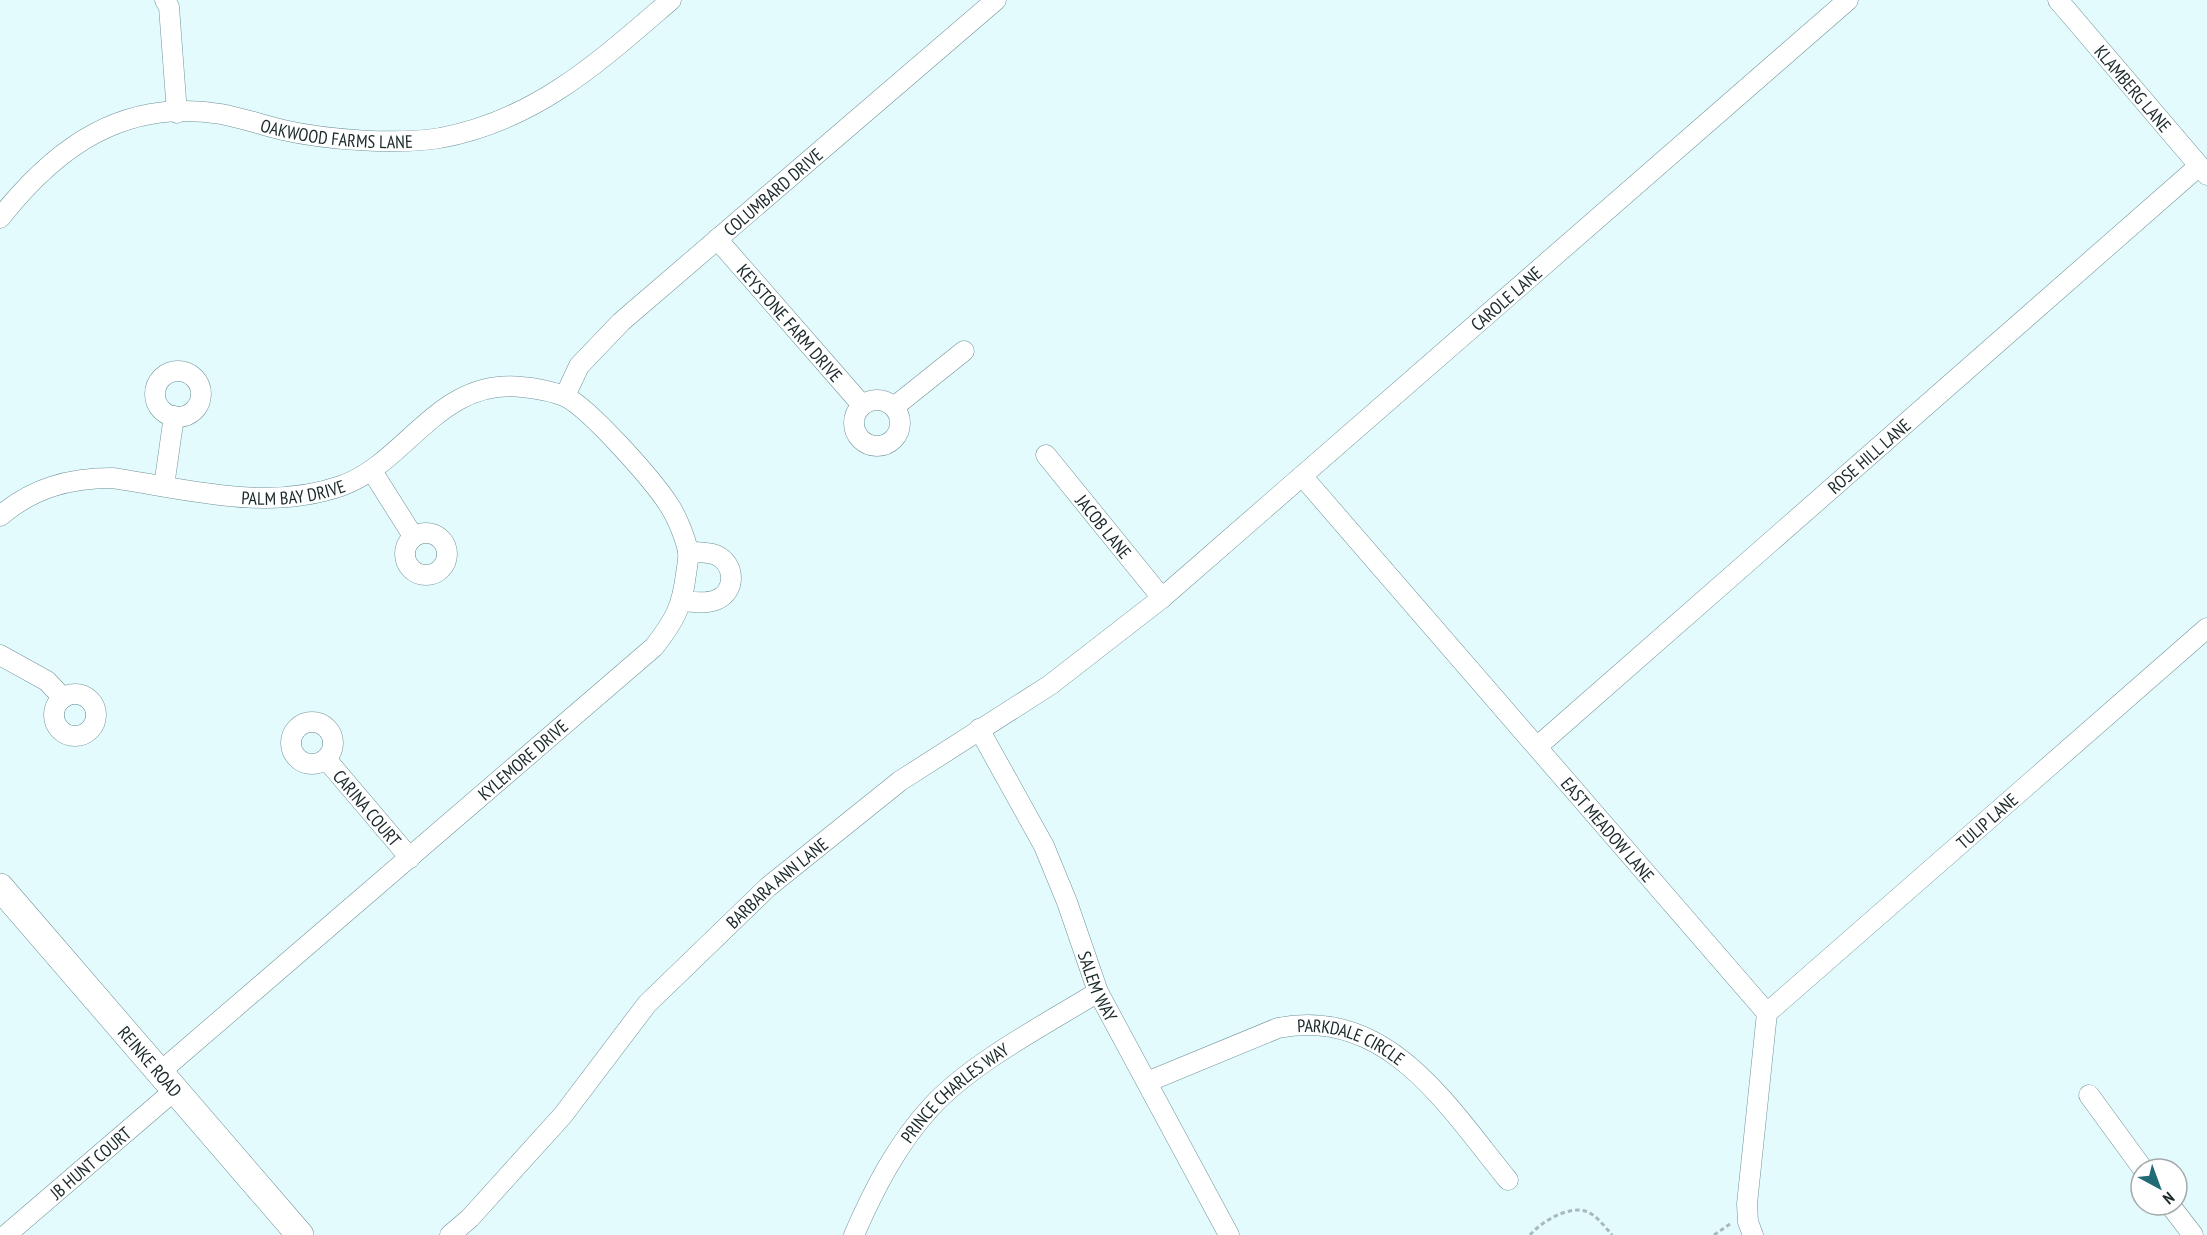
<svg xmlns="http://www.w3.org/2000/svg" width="2207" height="1235" viewBox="0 0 2207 1235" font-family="'PT Sans Narrow',sans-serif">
  <rect width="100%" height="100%" fill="#e4fbfe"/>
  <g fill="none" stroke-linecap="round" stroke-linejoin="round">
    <g stroke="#6e9297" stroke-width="21">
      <g id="street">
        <path d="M165,0L169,7L177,113"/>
        <path id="s1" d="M2058,0L2207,175"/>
        <path id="s2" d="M0,218C57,146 124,98 221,114C242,118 262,125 283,130C327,140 396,145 440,138C537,120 600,61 671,0"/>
        <path id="s3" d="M717,239L862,405"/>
        <circle cx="178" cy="394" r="23"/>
        <path id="s4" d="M565,396L579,366L621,322L996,0"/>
        <circle cx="877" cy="423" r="23"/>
        <path d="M894,407L964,351"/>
        <path id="s5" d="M1046,455L1162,598"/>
        <path d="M372,471L413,536"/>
        <path id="s6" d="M1303,477L1767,1013L1747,1204L1748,1222L1753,1235"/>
        <path d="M164,486L174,416"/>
        <path id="s7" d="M0,516C33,488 69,478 112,478C188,489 266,512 341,486C408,462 438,378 522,387C535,388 555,392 566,397C591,410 653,480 669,505C677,517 685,537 688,551C689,558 687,567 686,574C682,607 675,620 654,647L160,1072"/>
        <circle cx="426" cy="554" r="21"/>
        <path d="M683,601C693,602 706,604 716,600C736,592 736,564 716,555C708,552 697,552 688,552"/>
        <path d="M0,655L47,681L63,698"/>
        <circle cx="75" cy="715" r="21"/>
        <circle cx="312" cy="743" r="21"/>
        <path id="s8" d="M979,729L1044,846L1067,902L1098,992L1229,1235"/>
        <path id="s9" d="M1538,746L2199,166"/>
        <path id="s10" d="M326,759L410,858"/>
        <path id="s11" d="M1767,1013L2207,628"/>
        <path id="s12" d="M1147,1082L1278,1028C1388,1006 1448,1107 1508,1180"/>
        <path d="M2089,1095L2143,1169"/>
        <path d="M2170,1205L2193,1235"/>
        <path id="s13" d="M6,1235L175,1090"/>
        <path id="s14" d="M450,1235L470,1218L563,1115L647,1004L768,887L900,781L1050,685L1162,598L1848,0"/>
        <path id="s15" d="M854,1235C874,1189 897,1144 932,1106C973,1062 1046,1024 1098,992"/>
      </g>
    </g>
    <g stroke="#6e9297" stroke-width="28">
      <g id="secondary">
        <path id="s16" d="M0,887L300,1235"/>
      </g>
    </g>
    <path stroke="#a6babd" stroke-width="3" stroke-dasharray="4.5 3" stroke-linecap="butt" d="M1530,1235C1541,1222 1570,1204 1588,1212C1598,1217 1605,1227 1612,1235
      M1714,1235L1730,1224"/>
    <use href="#street" stroke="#fff" stroke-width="20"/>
    <use href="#secondary" stroke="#fff" stroke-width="27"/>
  </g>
  <g text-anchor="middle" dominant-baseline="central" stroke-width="4.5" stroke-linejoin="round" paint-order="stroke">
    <g font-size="18" fill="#1a282a" stroke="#fff">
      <text stroke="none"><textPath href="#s1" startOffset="116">KLAMBERG LANE</textPath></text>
      <text stroke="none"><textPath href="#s2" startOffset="376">OAKWOOD FARMS LANE</textPath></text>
      <text stroke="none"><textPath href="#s4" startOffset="294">COLUMBARD DRIVE</textPath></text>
      <text stroke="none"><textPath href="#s14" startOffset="1418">CAROLE LANE</textPath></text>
      <text stroke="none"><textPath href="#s3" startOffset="111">KEYSTONE FARM DRIVE</textPath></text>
      <text stroke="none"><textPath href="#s9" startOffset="440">ROSE HILL LANE</textPath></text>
      <text stroke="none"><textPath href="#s7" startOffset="304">PALM BAY DRIVE</textPath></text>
      <text stroke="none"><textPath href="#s5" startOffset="92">JACOB LANE</textPath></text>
      <text transform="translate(523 760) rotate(-41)">KYLEMORE DRIVE</text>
      <text stroke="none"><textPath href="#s10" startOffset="64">CARINA COURT</textPath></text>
      <text stroke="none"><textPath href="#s11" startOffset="292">TULIP LANE</textPath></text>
      <text stroke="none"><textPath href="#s6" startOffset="466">EAST MEADOW LANE</textPath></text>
      <text stroke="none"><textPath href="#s14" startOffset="482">BARBARA ANN LANE</textPath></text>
      <text stroke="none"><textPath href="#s8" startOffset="284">SALEM WAY</textPath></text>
      <text stroke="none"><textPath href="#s12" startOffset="218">PARKDALE CIRCLE</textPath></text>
      <text stroke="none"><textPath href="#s16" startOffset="230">REINKE ROAD</textPath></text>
      <text stroke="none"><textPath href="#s15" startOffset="177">PRINCE CHARLES WAY</textPath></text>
      <text stroke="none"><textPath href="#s13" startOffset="111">JB HUNT COURT</textPath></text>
    </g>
  </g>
  <g transform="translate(2159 1187) rotate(139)"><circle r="28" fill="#ffffff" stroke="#a3a9aa" stroke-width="1.5"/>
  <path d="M0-4.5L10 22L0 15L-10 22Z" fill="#216b75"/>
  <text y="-9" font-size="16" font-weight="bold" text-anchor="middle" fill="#1a282a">N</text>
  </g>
</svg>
